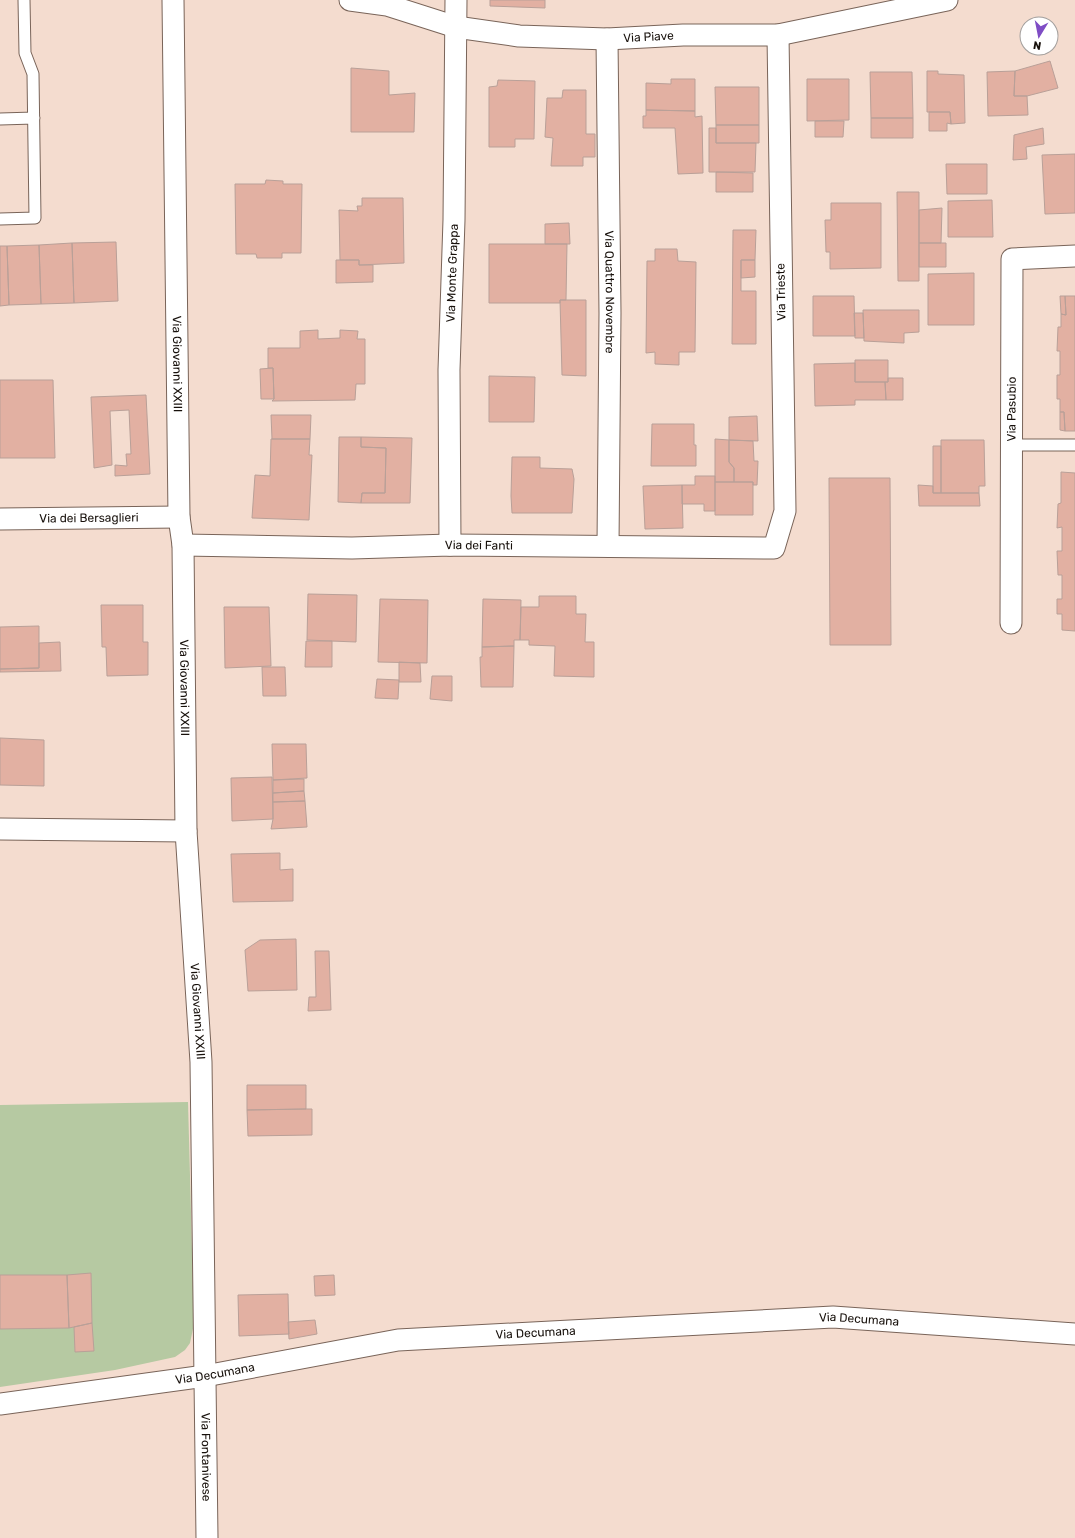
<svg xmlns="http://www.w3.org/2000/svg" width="1075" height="1538" viewBox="0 0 1075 1538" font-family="Rubik,sans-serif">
  <rect width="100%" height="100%" fill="#f4dccf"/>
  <path fill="#b6c9a2" d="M188,1102L194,1324L190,1343L185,1350L175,1357L115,1370L0,1387V1105Z"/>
  <path fill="#e2b0a2" stroke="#b9a098" d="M490,0H545V8L490,6Z
    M1050,61L1058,88L1027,96H1014L1015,71Z
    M351,68L389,71V95L415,93L414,132H351Z
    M927,71H938V74L964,75L965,123L951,124L950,112H927Z
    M1015,71L1014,96H1027L1028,115L988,116L987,72Z
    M870,72H912L913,118H871Z
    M671,79H695V111L646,110V83L671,84Z
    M807,79H849V120L807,121Z
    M498,80L535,81L534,139H515V147H489V87L497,86Z
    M715,87H759V125H716Z
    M563,90H586V134H595V157H583V166H551L553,138L545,137L547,98H562Z
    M646,110L695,111V117L702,116L703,173L678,174L675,128H643V116H646Z
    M929,112H950L951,124L947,123V131H929Z
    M871,118H913V138H871Z
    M815,121H844L843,137H815Z
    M716,125H759V143H716Z
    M709,128H716V143H756L755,172H709Z
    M1043,128L1044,144L1026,147L1027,159L1013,160L1014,135Z
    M1075,154V213L1045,214L1042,155Z
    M946,164H987V194H947Z
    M716,172L753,173V192H716Z
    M266,180L283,181V184H302L301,253H282V258H257L256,254H236L235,184H265Z
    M897,192H919V281H898Z
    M362,198H403L404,263L359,265V260H340L339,210L358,211L357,206H362Z
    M992,200L993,237H948V201Z
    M831,203H881V268L830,269V252H826L825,220H831Z
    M942,208L941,243H919V210Z
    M569,223L570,244H545V224Z
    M733,230H756L755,260H741V291H756V344H732Z
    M116,242L118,301L74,303L72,243Z
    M72,243L74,303L41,304L39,245Z
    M919,243H946V267H919Z
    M489,244H567L566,300H560V303H489Z
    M39,245L41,304L9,305L7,246Z
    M0,246H7L9,305L0,306Z
    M655,249H677L678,261L696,262L695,352H679V365L655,364V352L646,353L647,261H655Z
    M336,260H359V265H373V282L336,283Z
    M741,260H755V277L741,278Z
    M974,273V325H928V274Z
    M813,296H854L855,336H813Z
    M1060,296H1065L1066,315L1061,314Z
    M1065,296H1075V431H1065L1064,412H1060V399H1057V375H1060V351H1057L1058,327H1061V314L1066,315Z
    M560,300H586V376L562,375Z
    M863,310H919V332L904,333V343L864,341Z
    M854,313H863L864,338H855Z
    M318,330V339L340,338V330L358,331L357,339H365V384H356L355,400L272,401L274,399L273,368H268V348H300V331Z
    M855,360H888V382H855Z
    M855,363V382H885L886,400H855V405L815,406L814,364Z
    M273,368L274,399H261L260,369Z
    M489,376L535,377L534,422H489Z
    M888,378H903V400H886L885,382H888Z
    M0,380H53L55,458H0Z
    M146,395L150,474L115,476V465L127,466L126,454H131L129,410L110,411L112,465L94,468L91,397Z
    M1060,412H1064L1065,431L1060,430Z
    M271,415H311L310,439H272Z
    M757,416L758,441L729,440V417Z
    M652,424H694V445H696V466H651Z
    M339,437H361V447L386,448L385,493H362L361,503L338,502Z
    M361,437L412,438L410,503H361L362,493H385L386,448L361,447Z
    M271,439H310L309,455H312L309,520L252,518L255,475L270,476Z
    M715,439L729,440V462L734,468V482H715Z
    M729,440L753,441L754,461H758L757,485H753V482H734V468L729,462Z
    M941,440H984L985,486H979V493H941Z
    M933,446H941V493H933Z
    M512,457H540V468L572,469L574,479L572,513H512L511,496Z
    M1061,472L1075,473V631L1062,630V614H1057V599H1062V575H1058L1057,551H1062V527L1057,528L1058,504L1061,503Z
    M695,476H715V511H704V504H682V485H695Z
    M829,478H890L891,645H830Z
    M715,482H753V515H715Z
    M682,485L683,528L645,529L643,486Z
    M918,485L933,486V493H979L980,506H919Z
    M308,594L357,595L356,642L307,640Z
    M539,596H576V614H586L585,642H594V677L554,676L555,646L529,645V640H520L521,607H539Z
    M380,599L428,600L427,663L378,662Z
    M483,599L521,600L520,640H514V646L482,647Z
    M101,605H143V642H148V675L107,676L106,647H102Z
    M224,607H269L271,666L225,668Z
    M39,626V668L0,669V627Z
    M306,641H332V667H305Z
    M60,642L61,671L0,672V669L39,668V643Z
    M514,646L513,687H481L480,657H482V647Z
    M399,662L420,663L421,682H399Z
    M262,667H285L286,696H263Z
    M432,676H452V701L430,699Z
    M377,679L399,680L398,699L375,698Z
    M0,738L44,740V786L0,785Z
    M272,744H306L307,778L273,780Z
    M272,777L273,819L232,821L231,778Z
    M304,779V791L273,793V780Z
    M304,791L305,801L273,802V793Z
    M305,801L307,827L271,829L273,819V802Z
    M280,853V870L293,869V901L233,902L231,854Z
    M296,939L297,990L248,991L245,950L260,940Z
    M315,951H329L331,1010L308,1011L309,997H316Z
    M247,1085H306V1109L247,1110Z
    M306,1109H312V1135L248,1136L247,1110Z
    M91,1273L92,1323L69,1328L67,1275Z
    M0,1275H67L69,1328L0,1329Z
    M334,1275L335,1295L315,1296L314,1276Z
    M288,1294L289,1334L239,1336L238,1295Z
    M315,1320L317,1334L289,1339L288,1322Z
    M92,1323L94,1351L75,1352L74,1327Z"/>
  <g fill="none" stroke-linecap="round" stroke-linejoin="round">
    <g stroke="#796459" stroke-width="13">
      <path id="lane" d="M0,119L34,118
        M0,219L35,218L33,74L25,53L24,0
        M1011,445H1075"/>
    </g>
    <g stroke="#796459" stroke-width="23">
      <g id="street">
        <path id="s1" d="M173,0L179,517L183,545L186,831L201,1062L207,1538"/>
        <path id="s2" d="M350,0L387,5L456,27L519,36L607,39L683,35H778L947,0"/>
        <path id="s3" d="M607,39L610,313L608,546"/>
        <path id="s4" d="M0,519L179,517"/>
        <path id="s5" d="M183,545L352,548L450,545L774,548L785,511L778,35"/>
        <path id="s6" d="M450,545L449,370L454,220L456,0"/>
        <path id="s7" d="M1011,623L1012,259L1075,256"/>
        <path d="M0,829L186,831"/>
        <path id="s8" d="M0,1404L205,1376L398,1340L833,1317L1075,1334"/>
      </g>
    </g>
    <use href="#lane" stroke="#fff" stroke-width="11"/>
    <use href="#street" stroke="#fff" stroke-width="21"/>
  </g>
  <g text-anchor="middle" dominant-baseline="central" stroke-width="3" stroke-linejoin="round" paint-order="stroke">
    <g font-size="12" fill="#17100b" stroke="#fff">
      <text stroke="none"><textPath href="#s2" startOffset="303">Via Piave</textPath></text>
      <text stroke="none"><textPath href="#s6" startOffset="272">Via Monte Grappa</textPath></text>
      <text stroke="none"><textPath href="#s3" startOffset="253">Via Quattro Novembre</textPath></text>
      <text transform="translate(781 292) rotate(-91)">Via Trieste</text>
      <text stroke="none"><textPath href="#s1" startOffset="364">Via Giovanni XXIII</textPath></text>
      <text stroke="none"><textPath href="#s7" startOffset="214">Via Pasubio</textPath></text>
      <text stroke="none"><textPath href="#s4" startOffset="89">Via dei Bersaglieri</textPath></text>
      <text stroke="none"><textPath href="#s5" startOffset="296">Via dei Fanti</textPath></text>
      <text stroke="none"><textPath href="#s1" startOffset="688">Via Giovanni XXIII</textPath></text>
      <text stroke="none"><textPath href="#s1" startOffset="1012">Via Giovanni XXIII</textPath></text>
      <text stroke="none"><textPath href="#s8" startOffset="865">Via Decumana</textPath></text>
      <text stroke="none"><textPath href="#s8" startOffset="541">Via Decumana</textPath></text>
      <text stroke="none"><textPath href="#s8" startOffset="217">Via Decumana</textPath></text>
      <text stroke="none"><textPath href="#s1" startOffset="1458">Via Fontanivese</textPath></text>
    </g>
  </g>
  <g transform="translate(1039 36) rotate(190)"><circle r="19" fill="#ffffff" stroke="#a29f9d"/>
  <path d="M0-3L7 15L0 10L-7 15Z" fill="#7f4dc5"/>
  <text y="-6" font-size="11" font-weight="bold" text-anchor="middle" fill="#17100b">N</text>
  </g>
</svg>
